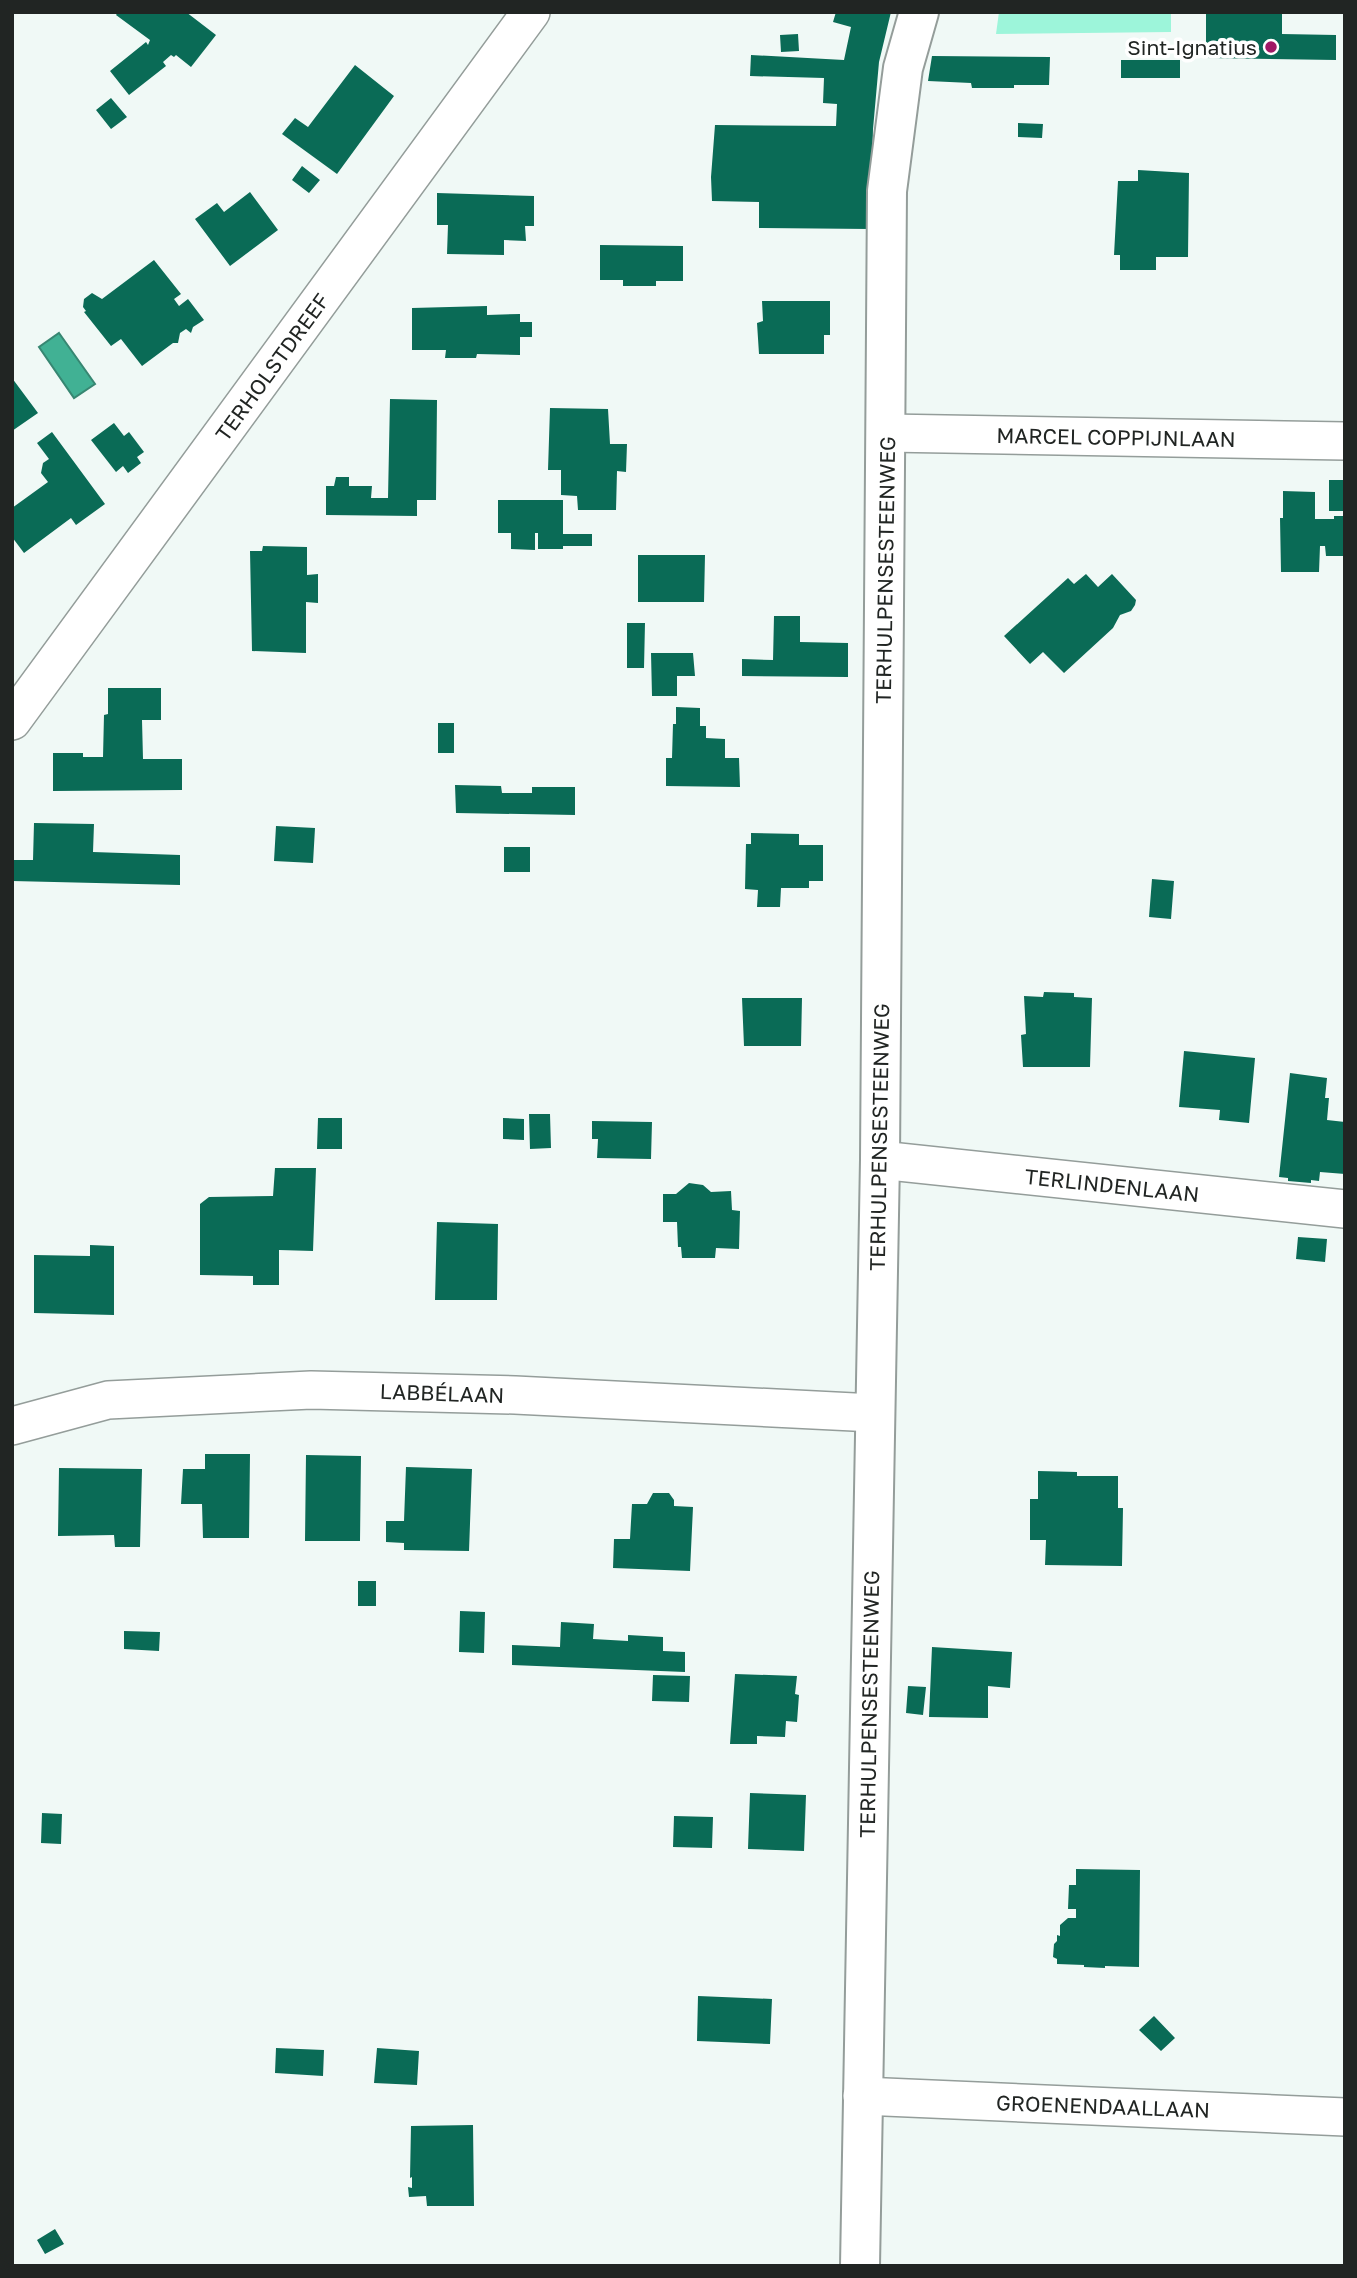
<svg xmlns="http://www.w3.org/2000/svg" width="1357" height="2278" viewBox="0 0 1357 2278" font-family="'Golos Text',sans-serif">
  <rect width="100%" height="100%" fill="#f0f9f6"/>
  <path fill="#9df5da" d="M999,12H1171V32L996,34Z"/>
  <path fill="#41b194" stroke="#378772" stroke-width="2" d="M59,333L95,384L74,398L39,347Z"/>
  <path fill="#0a6b56" d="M118,12H186L216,35L191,67L176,55L174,57L171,55L163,62L166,66L129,95L110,71L146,42L148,45L150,40L116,15Z
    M836,12H891L879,62L873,129L870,229L759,228V202L712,201L711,177L715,125L836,126L837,104L823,103L824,78L750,76L751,55L844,60L851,27L833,22Z
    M1206,12H1282V34L1336,35V60L1206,58Z
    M798,34L799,51L781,52L780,35Z
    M932,56L1050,57L1049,85H1014V88H972L971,83L928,81Z
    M1121,60H1180V78H1121Z
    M355,65L394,96L337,174L282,134L295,118L308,127Z
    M111,98L127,117L111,129L96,110Z
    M1018,123L1043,124L1042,138L1018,137Z
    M302,166L320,180L309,193L292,180Z
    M1138,170L1189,173L1188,257H1156V270H1120V255H1114L1118,181H1138Z
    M250,192L278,230L230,266L195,219L217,203L224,212Z
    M437,193L534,196V226H525L526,241L504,240V255L447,254L448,225H437Z
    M600,245L683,246V281H656V286H623V280H600Z
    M154,260L181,294L174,299L179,306L188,299L204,320L193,327L191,333L186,329L180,333L178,343H173L142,366L121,339L111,346L84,312L86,311L83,307L84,299L92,293L102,299Z
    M762,301H830V335H824V354H759L757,323L763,321Z
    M487,306V315L520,314V322H532V337H520V355L477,354L476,358H445L446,350H412V308Z
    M12,378L38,413L12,431Z
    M390,399L437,400L436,500H417V516L326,515V486H334L336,477H349V486H372L371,498H388Z
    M550,408L608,409L610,444H627L626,472L617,471L616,510H578L577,496L561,495V470H548Z
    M114,423L124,436L129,432L144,452L137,457L141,463L128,473L123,466L116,472L91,440Z
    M52,432L105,504L76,525L71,518L24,553L12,537V508L48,482L41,473L43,463L49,459L37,443Z
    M1329,480H1345V511H1329Z
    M1283,491L1315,492V519H1334V516H1345V556H1326L1325,546H1320L1319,572H1281L1280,518H1283Z
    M498,500H563V534H592V546H563V549H538V533H535V550L511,549V533H498Z
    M263,546L307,547V575L318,574V603L306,602V653L252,651L250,551H262Z
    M638,555H705L704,602H638Z
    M1086,574L1098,587L1112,574L1136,600L1135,605L1131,611L1120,615L1113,628L1064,673L1043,652L1030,664L1004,636L1068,578L1074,584Z
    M774,616H800V642L848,643V677L742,676V659L773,660Z
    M627,623H645L644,668H627Z
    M651,653H693L695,676H677V696H652Z
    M108,688H161V720H142L143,759H182V790L53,791V753H83V757H103L104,715L108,714Z
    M676,707L700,708V726H706V738L725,739V758H739L740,787L666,786V758H672L673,724H676Z
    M438,723H454V753H438Z
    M455,785L501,786L502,793H532V787H575V815L456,813Z
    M34,823L94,824L93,852L180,855V885L12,881V860H33Z
    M276,826L315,828L313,863L274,861Z
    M751,833L799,834V845H823V881H809V888H781L780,907H757L758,890L745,889L746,844H751Z
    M504,847H530V872H504Z
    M1152,879L1174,881L1171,919L1149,917Z
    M1044,992L1074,993V997L1092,998L1090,1067H1023L1021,1035L1026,1034L1024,996L1043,997Z
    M742,998H802L801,1046H744Z
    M1184,1051L1255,1058L1249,1123L1219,1120L1220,1110L1179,1107Z
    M1290,1073L1327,1078L1325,1098H1329L1327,1120L1345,1122V1174L1320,1172L1319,1181L1311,1180V1183L1288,1181V1178L1279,1177Z
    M529,1114H550L551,1148L530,1149Z
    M318,1118H342V1149H317Z
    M503,1118L524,1119V1140L503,1139Z
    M592,1121L652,1122L651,1159L597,1158L598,1139H592Z
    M275,1168H316L313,1251L279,1250V1285H253V1276L200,1275V1204L209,1197L273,1196Z
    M689,1183L703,1185L711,1192L731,1191L732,1210L740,1211L739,1249L716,1248L715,1258H682L681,1247H678L677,1222H663V1194H676Z
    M437,1222L498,1224L497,1300H435Z
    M1298,1237L1327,1239L1325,1262L1296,1259Z
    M90,1245L114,1246V1315L34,1313V1255L90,1256Z
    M205,1454H250L249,1538H203L202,1504H181L183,1469H205Z
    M306,1455L361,1456L360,1541H305Z
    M406,1467L472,1469L469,1551L404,1550V1543L386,1542V1521H404Z
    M59,1468L142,1469L140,1547H115L114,1535L58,1536Z
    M1038,1471L1077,1472V1476H1118V1508H1123L1122,1566L1045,1565L1046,1540H1030V1499H1038Z
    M653,1493H669L674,1500V1506L693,1507L690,1571L613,1568L614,1539H630L632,1504H647Z
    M358,1581H376V1606H358Z
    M460,1611L485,1612L484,1653L459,1652Z
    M561,1622L594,1624L593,1639L628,1641V1635L663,1637V1651L685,1652V1672L512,1665V1645L560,1647Z
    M124,1631L160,1632L159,1651L124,1649Z
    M932,1647L1012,1652L1010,1688L988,1686V1718L929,1717Z
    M735,1674L797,1676L795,1694L799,1695L797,1722L786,1721L785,1737L757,1736V1744H730Z
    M653,1675L690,1676L689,1702L652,1701Z
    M908,1686L926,1687L923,1715L906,1713Z
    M750,1793L806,1795L804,1851L748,1849Z
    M42,1813L62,1814L61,1844L41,1843Z
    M674,1816L713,1817L712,1848L673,1847Z
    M1076,1869L1140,1870L1139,1967L1105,1966V1968L1084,1967V1965L1057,1964V1959L1053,1957L1054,1944L1057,1941V1935L1060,1936V1925L1068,1918H1076V1909H1068L1069,1885H1076Z
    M698,1996L772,1999L770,2044L697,2041Z
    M1154,2016L1175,2038L1161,2051L1139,2030Z
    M276,2048L324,2050L323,2076L275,2073Z
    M377,2048L419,2051L417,2085L374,2083Z
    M473,2125L474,2206H427L426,2196L409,2197L408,2187L412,2188V2177L410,2178L411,2126Z
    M55,2229L64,2244L45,2254L37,2240Z"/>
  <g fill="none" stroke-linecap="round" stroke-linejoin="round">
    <g stroke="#949d9a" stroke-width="40">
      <path id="street" d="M887,433L1345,441
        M12,721L531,12
        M880,1160L1345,1209
        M12,1426L108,1400L311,1390L515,1395L874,1413
        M862,2096L1345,2117"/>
    </g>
    <g stroke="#949d9a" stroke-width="42">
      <path id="secondary" d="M860,2266L880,1160L887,191L903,68L919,12"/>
    </g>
    <use href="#street" stroke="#fff" stroke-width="37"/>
    <use href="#secondary" stroke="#fff" stroke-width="38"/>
  </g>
  <circle fill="#a01865" stroke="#fff" stroke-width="2.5" cx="1271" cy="47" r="7"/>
  <g text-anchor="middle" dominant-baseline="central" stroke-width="7" stroke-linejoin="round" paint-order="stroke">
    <g font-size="21" fill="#212523" stroke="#fff" text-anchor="end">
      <text x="1257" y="47">Sint-Ignatius</text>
    </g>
    <g font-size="21" fill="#212523" stroke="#fff">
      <text transform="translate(272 367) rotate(-54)">TERHOLSTDREEF</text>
      <text transform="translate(1116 437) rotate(1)">MARCEL COPPIJNLAAN</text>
      <text transform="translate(885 570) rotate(-89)">TERHULPENSESTEENWEG</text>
      <text transform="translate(879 1137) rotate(-89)">TERHULPENSESTEENWEG</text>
      <text transform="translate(1112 1185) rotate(6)">TERLINDENLAAN</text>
      <text transform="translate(442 1393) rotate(2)">LABBÉLAAN</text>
      <text transform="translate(869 1704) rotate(-89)">TERHULPENSESTEENWEG</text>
      <text transform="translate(1103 2106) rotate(2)">GROENENDAALLAAN</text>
    </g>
  </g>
  <rect width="1357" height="2278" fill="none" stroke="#212523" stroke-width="28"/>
</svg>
